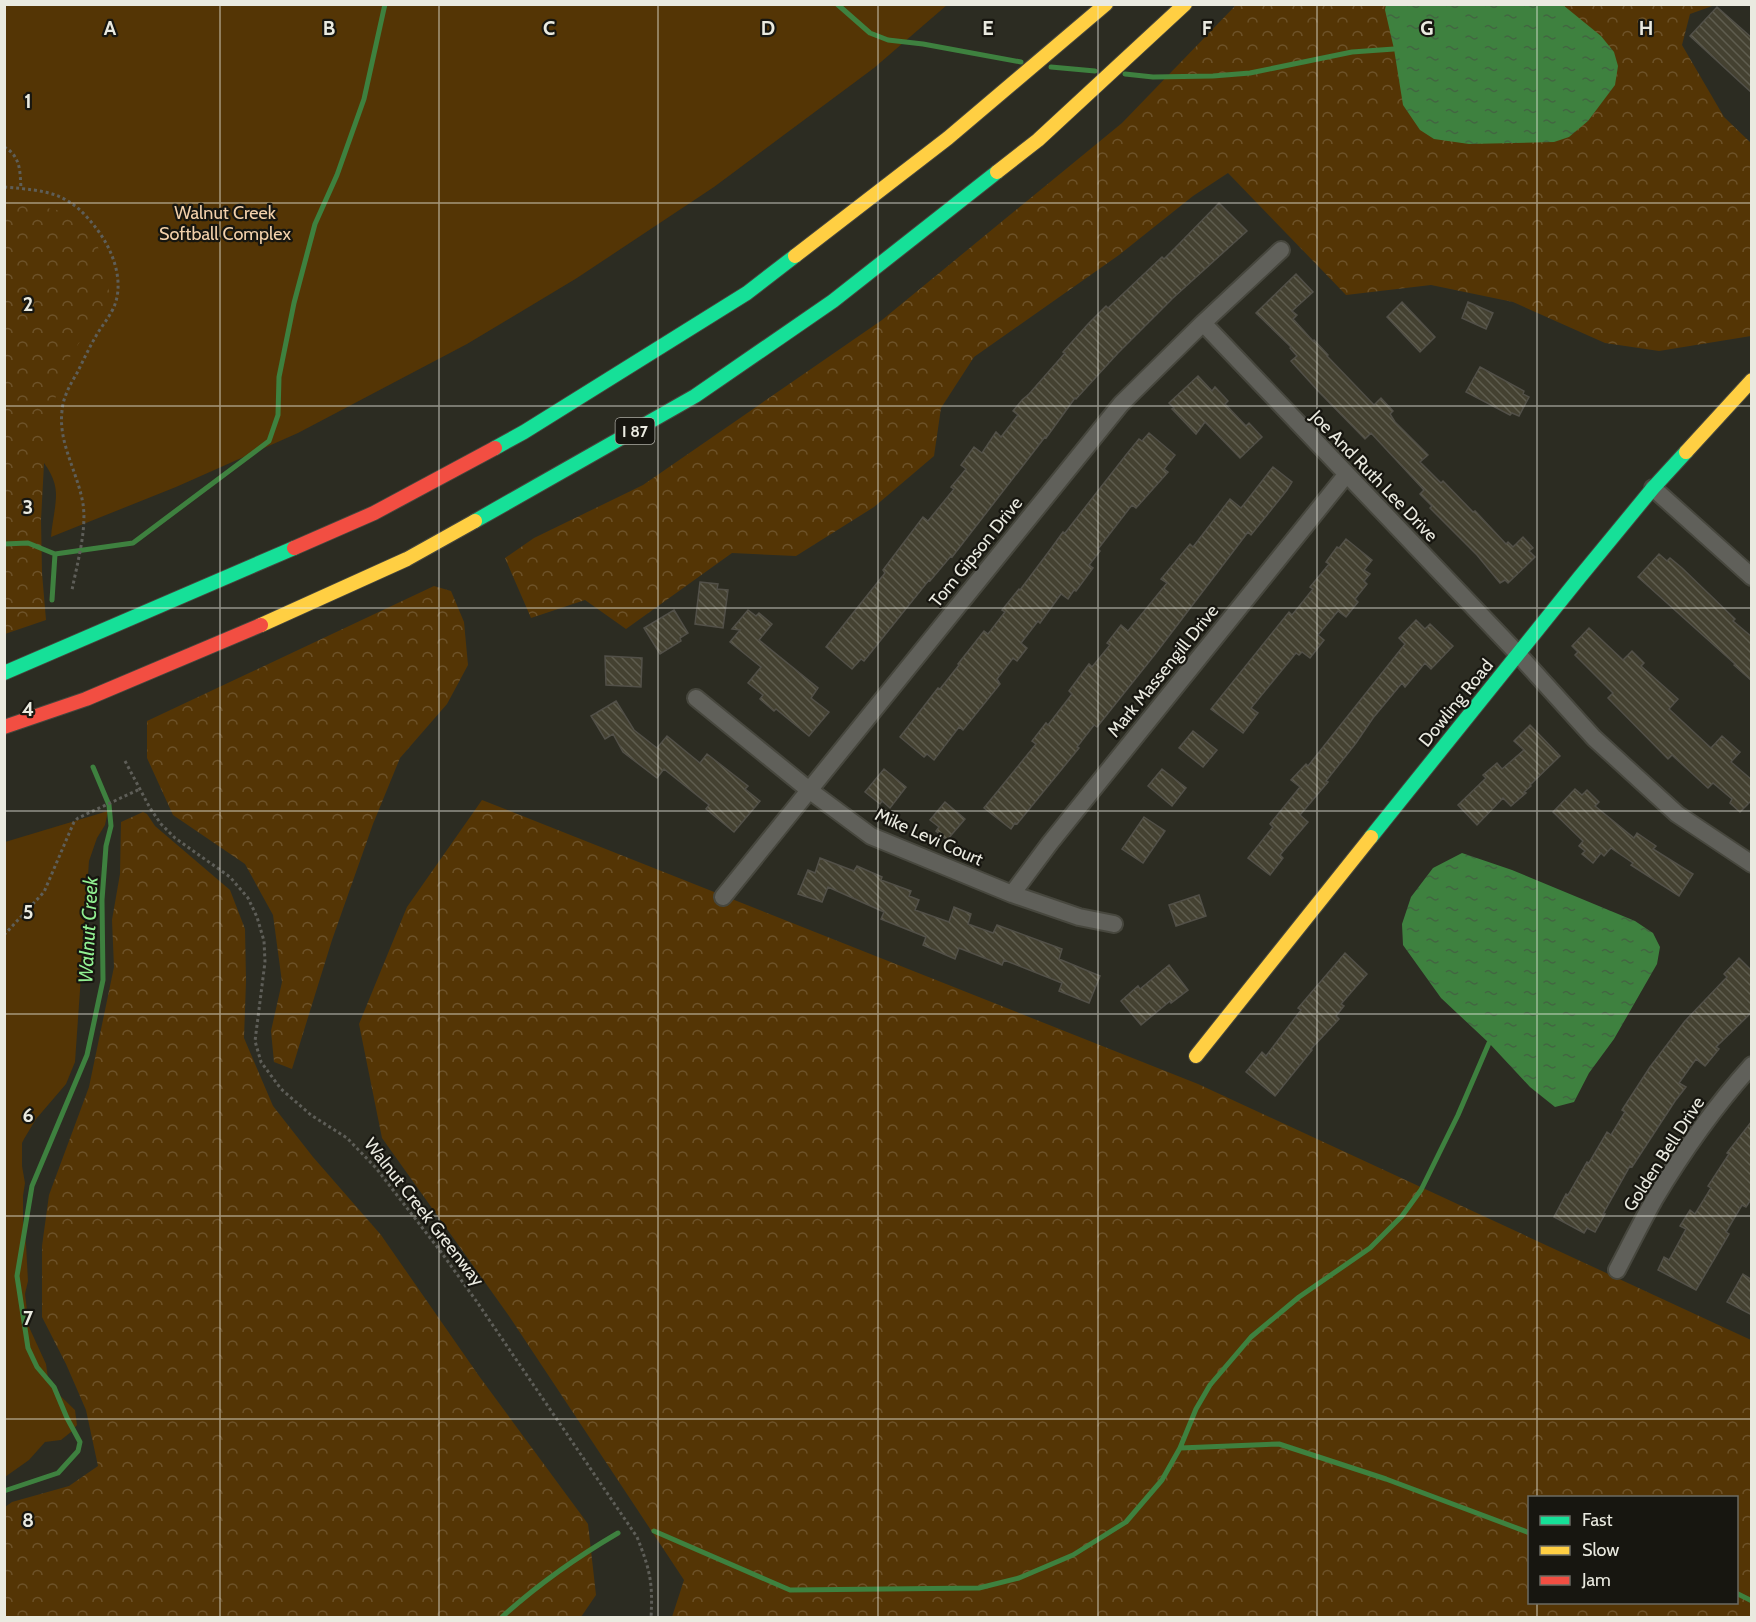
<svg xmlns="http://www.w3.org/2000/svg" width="1756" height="1622" viewBox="0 0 1756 1622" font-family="Cabin,sans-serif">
  <defs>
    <pattern id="forest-crowns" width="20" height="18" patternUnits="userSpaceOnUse" patternTransform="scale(1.5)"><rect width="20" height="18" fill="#543505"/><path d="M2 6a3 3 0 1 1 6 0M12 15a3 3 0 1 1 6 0" fill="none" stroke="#6d5229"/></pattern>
    <pattern id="water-ripples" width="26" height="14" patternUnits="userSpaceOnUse" patternTransform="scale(1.5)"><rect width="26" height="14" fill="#3e813f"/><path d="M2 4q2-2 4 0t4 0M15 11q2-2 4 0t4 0" fill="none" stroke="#426641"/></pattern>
    <pattern id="building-back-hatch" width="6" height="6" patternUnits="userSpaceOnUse" patternTransform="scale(1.5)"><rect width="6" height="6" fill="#444131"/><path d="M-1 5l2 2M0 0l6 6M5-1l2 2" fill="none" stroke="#5f5d4f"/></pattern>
  </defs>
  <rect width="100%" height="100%" fill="#2c2c22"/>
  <path fill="#543505" d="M4,5H947L874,68L714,187L577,278L467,344L298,433L176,487L51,537C52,523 56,508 56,494C56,466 23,440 5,422Z
    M108,811L105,825L97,838L89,861L75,1062L66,1084L36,1119L24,1139L22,1143V1166L25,1183L23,1196V1225L26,1244L28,1281L25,1294L29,1327L46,1364L49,1385L75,1410L77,1425L71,1432L61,1440L45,1442L29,1460L5,1477V842Z"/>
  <path fill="url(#forest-crowns)" fill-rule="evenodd" d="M1236,5H1715L1690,14L1682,45L1724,117L1751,143V336L1659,351L1605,343L1513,302L1431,285L1346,295L1228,173L1193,196L1119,255L974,357L941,408L934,456L874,507L796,556L732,553L626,629L585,600L531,618L505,558L534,538L643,485L882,320L1122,123Z
    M5,200L62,211L95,235L110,295L68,360L46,426L41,520L42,573L46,620L5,634Z
    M434,586L451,591L464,622L468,665L447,704L400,758L373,824L332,940L292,1069L274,1062L271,1031L282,982L273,915L245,864L173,815L147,758V721Z
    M482,800L1198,1084L1751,1340V1617H672L684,1580L509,1316L382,1138L359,1024L407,907ZM1530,1498H1736V1602H1530Z
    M143,812L147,814L155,826L230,890L245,929L246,981L244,1038L273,1106L313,1157L381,1235L479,1376L588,1524L596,1595L581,1617H5V1507L12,1502L69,1486L98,1466L86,1410L66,1364L42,1317V1246L49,1195L89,1087L114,967L112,920L120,874L121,822Z"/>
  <path fill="url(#water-ripples)" d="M1386,4L1563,5L1601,36L1614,52L1618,66L1615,85L1588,121L1569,137L1554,142L1469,144L1434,139L1420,130L1403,105L1394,49L1385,10Z
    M1462,853L1512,870L1635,921L1653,933L1660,947L1657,964L1614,1039L1589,1073L1574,1102L1555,1107L1530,1087L1489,1043L1441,998L1403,945L1402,924L1411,897L1433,868Z"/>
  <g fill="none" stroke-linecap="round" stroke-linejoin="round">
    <path stroke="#3e813f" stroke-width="5" d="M837,4L870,33L888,40L923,44L1021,62
      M1051,67L1095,71
      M1125,74L1153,77L1213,76L1250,73L1352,52L1394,49
      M4,544L28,543L55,554L133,543L269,441L278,415L279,377L294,303L315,224L337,175L364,99L385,4
      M52,600L55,554
      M1180,1448L1279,1444L1386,1479L1530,1533
      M4,1491L58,1473L78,1451L80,1442L67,1418L54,1387L37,1367L28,1348L17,1276L32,1186L87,1055L103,980L102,900L106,846L111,826L109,805L93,767
      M654,1531L790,1590L979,1588L1019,1578L1073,1555L1126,1522L1162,1480L1180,1448L1196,1409L1210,1385L1251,1337L1299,1297L1370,1248L1402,1216L1421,1190L1458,1115L1489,1043
      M1736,1593L1752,1601
      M501,1618C537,1585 577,1557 618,1533"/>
  </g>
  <path fill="url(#building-back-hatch)" stroke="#525048" stroke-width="1.5" d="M1717,7L1752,38V93L1690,36Z
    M1219,203L1247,231L1173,298L1118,353L1076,399L1075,398L1046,438L1045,437L952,557L951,556L930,581L929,580L864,661L861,659L852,669L826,647L885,573L883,570L923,517L928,521L954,489L951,487L966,469L961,465L974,447L982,453L996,432L1001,437L1018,415L1013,411L1022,400L1029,394L1065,353L1063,352L1088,324L1106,306L1108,308L1162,257L1164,259L1178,245Z
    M1296,274L1313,292L1292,311L1297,315L1293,319L1313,341L1314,340L1328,355L1327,356L1374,405L1381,398L1393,411L1390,414L1395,422L1428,455L1420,462L1441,483L1443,481L1473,512L1475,511L1506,544L1508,542L1513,547L1523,537L1533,548L1529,551L1535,557L1508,583L1505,580L1500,583L1477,555L1430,508L1432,506L1420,494L1424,490L1371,433L1365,439L1320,393L1291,361L1297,356L1290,348L1291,347L1256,313Z
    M1402,302L1435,337L1420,352L1387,317Z
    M1468,302L1493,313L1486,329L1462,318Z
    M1480,367L1524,391L1523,394L1529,397L1519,416L1512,413L1510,415L1466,392Z
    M1198,376L1212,391L1215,387L1228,401L1225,404L1246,426L1249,423L1262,437L1240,458L1205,422L1196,434L1172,409L1174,408L1169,403Z
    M1149,433L1175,455L1164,469L1168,472L1136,508L1132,505L1098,549L1100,551L1089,565L1093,568L1076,591L1074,590L1068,599L1061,594L1040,623L1038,621L1021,643L1027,648L1017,661L1013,658L997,679L1000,684L963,730L959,727L934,760L927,754L924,757L900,737L938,688L940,689L959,665L958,664L984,631L988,634L1005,612L1002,610L1019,589L1020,590L1050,550L1063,532L1065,533L1126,455L1139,439L1142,441Z
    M1273,467L1292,482L1287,490L1251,535L1248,532L1156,653L1097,727L1094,725L1077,747L1079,748L1017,824L1015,823L1011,829L984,808L1036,744L1032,741L1046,723L1048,725L1072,694L1069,691L1089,664L1092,667L1110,645L1107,643L1121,625L1128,631L1167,583L1161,579L1190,544L1193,547L1230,499L1241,508Z
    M1346,539L1372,560L1364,570L1370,574L1364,581L1367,584L1355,599L1358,602L1346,617L1338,611L1318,635L1324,640L1310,658L1302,652L1299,655L1296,653L1251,708L1258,713L1243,733L1211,709L1289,612L1292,615L1313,589L1310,587L1329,564L1326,562L1337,547L1339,548Z
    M1659,554L1667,561L1670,558L1682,568L1735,619L1733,621L1752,637V681L1734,665L1735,664L1638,577Z
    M700,582L718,584L717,589L728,590L723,628L695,624Z
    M674,610L688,633L680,638L681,641L660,654L644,628Z
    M748,610L756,616L759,613L772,624L759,640L818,688L811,698L829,712L809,736L776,709L774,711L760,699L763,695L748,683L761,667L730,642L740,630L732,629Z
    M1416,620L1425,629L1430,624L1453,646L1431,669L1425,663L1405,687L1402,683L1373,718L1356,743L1326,781L1328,782L1300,815L1308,822L1280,855L1283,858L1270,875L1248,858L1273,827L1270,824L1300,787L1291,780L1306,764L1308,766L1405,644L1399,638Z
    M1589,628L1623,660L1632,651L1644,663L1641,666L1678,699L1669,709L1711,748L1722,736L1740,752L1731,762L1752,780V800L1740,812L1730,803L1732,799L1713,783L1708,788L1672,755L1668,759L1608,698L1613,693L1575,655L1578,652L1572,646Z
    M605,656L642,658L641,687L606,685Z
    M616,701L634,730L657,748L667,736L700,763L707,754L748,786L745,789L760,801L734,832L706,809L709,805L664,769L657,778L623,752L613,734L605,739L591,716Z
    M1530,725L1560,756L1530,785L1531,786L1524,792L1526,793L1511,806L1503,798L1477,825L1458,805L1486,778L1483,775L1497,763L1502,769L1524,750L1514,741Z
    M1193,731L1217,750L1203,767L1179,748Z
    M884,769L906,787L890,808L882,801L880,804L865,792Z
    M1162,769L1186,788L1172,806L1148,786Z
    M1575,789L1582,795L1587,790L1599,802L1595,806L1634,838L1637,833L1656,846L1653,849L1693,874L1679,896L1631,865L1633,863L1611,848L1604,856L1601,853L1593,863L1582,854L1585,851L1579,846L1583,841L1553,812Z
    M945,802L965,819L947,840L936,831L939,827L930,820Z
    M1144,817L1165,831L1143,863L1122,849Z
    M820,858L854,871L857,866L882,877L881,880L911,891L909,896L919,900L915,910L949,922L954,907L971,914L968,924L993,933L997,925L1062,949L1059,959L1100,976L1089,1003L1059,991L1062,983L1004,960L1002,965L959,948L955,959L923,945L926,937L881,919L884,912L828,887L822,902L798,894L808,870L815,873Z
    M1199,895L1206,916L1176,926L1169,905Z
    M1345,953L1367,974L1341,1004L1344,1006L1336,1016L1339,1019L1311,1049L1312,1050L1275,1096L1246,1072L1262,1052L1266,1056L1301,1010L1298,1008Z
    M1739,958L1752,971V1012L1716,1047L1719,1049L1705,1066L1696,1059L1679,1083L1686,1087L1675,1101L1632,1167L1630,1166L1603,1214H1605L1595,1232L1587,1228L1584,1233L1554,1217L1566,1194L1568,1195L1587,1162L1589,1163L1607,1132L1611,1135L1625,1112L1622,1110L1650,1067L1685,1021L1727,977L1724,974Z
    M1169,965L1188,990L1171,1003L1170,1001L1141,1025L1121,1001L1138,986L1140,989Z
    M1752,1121V1198L1746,1207L1742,1205L1726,1232L1729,1234L1696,1290L1658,1270L1664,1257L1669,1260L1686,1229L1680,1226L1690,1210L1695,1214L1711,1188L1708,1186L1729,1154L1727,1153Z
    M1743,1274L1752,1280V1315L1727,1302Z"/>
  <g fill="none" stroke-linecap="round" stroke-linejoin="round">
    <g stroke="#47473e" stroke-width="20">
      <path id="street" d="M1203,323L1518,654L1594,738L1677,814L1752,864
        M1653,488L1752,577
        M696,698L809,790L871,836L1012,894L1079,917L1114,924
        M1012,894L1050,843L1346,475
        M723,897L1121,404L1203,323L1281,250
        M1617,1270C1629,1247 1641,1223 1654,1200C1682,1153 1715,1106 1752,1065"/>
    </g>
    <g stroke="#47473e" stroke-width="16">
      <path id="fast" d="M495,448L524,432L747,293L795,256
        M475,521L695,396L833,301L997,172
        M4,673L294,548
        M1371,837L1579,578L1653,488L1686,452"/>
    </g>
    <g stroke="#47473e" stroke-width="16">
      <path id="slow" d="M997,172L1038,140L1185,4
        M795,256L948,138L1106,4
        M1686,452L1752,380
        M261,625L407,559L475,521
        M1196,1056L1371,837"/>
    </g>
    <g stroke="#47473e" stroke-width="16">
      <path id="jam" d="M294,548L374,513L495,448
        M4,727L86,699L261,625"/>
    </g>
    <path stroke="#5e5e58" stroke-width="3" stroke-dasharray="3 3" stroke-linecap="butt" d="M4,147C21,156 20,172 21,189
      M4,187C50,191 70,192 99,232C114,253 125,284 113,309C108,319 101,327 96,336C89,348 83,361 77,373C70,385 63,397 62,411C58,443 78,473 83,504C87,530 77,564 72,590
      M125,761L150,808L161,824L175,838L230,877L248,898L257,917L264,941L265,962L255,1041L261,1062L281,1089L311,1115L347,1138L376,1168L441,1252L477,1302L637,1537C650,1570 653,1582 651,1618
      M4,935L44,892L74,822L78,818L140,789"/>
    <use href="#street" stroke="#60605a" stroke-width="16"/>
    <use href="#fast" stroke="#16e098" stroke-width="14"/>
    <use href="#slow" stroke="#ffcf43" stroke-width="14"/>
    <use href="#jam" stroke="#f24e42" stroke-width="14"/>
  </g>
  <path fill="none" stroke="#eaeae0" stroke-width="1.5" stroke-opacity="0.55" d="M220,4V1618M439,4V1618M658,4V1618M878,4V1618M1098,4V1618M1317,4V1618M1537,4V1498M4,203H1752M4,406H1752M4,608H1752M4,811H1752M4,1014H1752M4,1216H1752M4,1419H1752M1537,1602V1618"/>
  <g text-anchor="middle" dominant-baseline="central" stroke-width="4.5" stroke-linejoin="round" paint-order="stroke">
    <rect fill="#171610" stroke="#abaaa2" stroke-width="1.5" x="615.5" y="418" width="39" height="26" rx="4.5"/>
    <g font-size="16" font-weight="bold" fill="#eaeae0">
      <text x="635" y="431">I 87</text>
    </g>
    <g font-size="18" fill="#f2d0aa" stroke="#171610">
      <text x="225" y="213">Walnut Creek<tspan x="225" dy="21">Softball Complex</tspan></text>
    </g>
    <g font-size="18" fill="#eaeae0" stroke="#171610">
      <text transform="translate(1374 476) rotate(46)">Joe And Ruth Lee Drive</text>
      <text transform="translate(976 552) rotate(-51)">Tom Gipson Drive</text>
      <text transform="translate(1163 671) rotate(-51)">Mark Massengill Drive</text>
      <text transform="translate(1456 703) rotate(-51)">Dowling Road</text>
      <text transform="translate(929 837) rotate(24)">Mike Levi Court</text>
      <text transform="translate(1664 1154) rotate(-57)">Golden Bell Drive</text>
      <text transform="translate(424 1212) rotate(52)">Walnut Creek Greenway</text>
    </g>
    <g font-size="20" font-style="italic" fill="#92f192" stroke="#171610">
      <text transform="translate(88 930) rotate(-87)">Walnut Creek</text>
    </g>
  </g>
  <g font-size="20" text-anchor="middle" font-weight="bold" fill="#eaeae0" stroke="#171610" stroke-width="4.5" stroke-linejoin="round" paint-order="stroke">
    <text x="110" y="35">A</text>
    <text x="329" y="35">B</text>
    <text x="549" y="35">C</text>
    <text x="768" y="35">D</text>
    <text x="988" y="35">E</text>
    <text x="1207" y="35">F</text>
    <text x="1427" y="35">G</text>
    <text x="1646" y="35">H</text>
    <text x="28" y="108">1</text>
    <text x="28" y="311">2</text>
    <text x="28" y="514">3</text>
    <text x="28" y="716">4</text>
    <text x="28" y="919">5</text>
    <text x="28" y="1122">6</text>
    <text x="28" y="1325">7</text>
    <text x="28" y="1527">8</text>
  </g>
  <rect width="1756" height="1622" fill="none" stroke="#eaeae0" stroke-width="12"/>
  <rect x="1528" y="1496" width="210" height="108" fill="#171610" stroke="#6b6b63" stroke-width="1.5"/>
  <rect x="1540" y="1516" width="30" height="9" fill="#16e098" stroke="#6b6b63" stroke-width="1.5"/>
  <text x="1582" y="1526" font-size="18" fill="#eaeae0">Fast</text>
  <rect x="1540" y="1546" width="30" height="9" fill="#ffcf43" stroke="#6b6b63" stroke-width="1.5"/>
  <text x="1582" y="1556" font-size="18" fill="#eaeae0">Slow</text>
  <rect x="1540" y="1576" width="30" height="9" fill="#f24e42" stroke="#6b6b63" stroke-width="1.5"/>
  <text x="1582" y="1586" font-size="18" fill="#eaeae0">Jam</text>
</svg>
